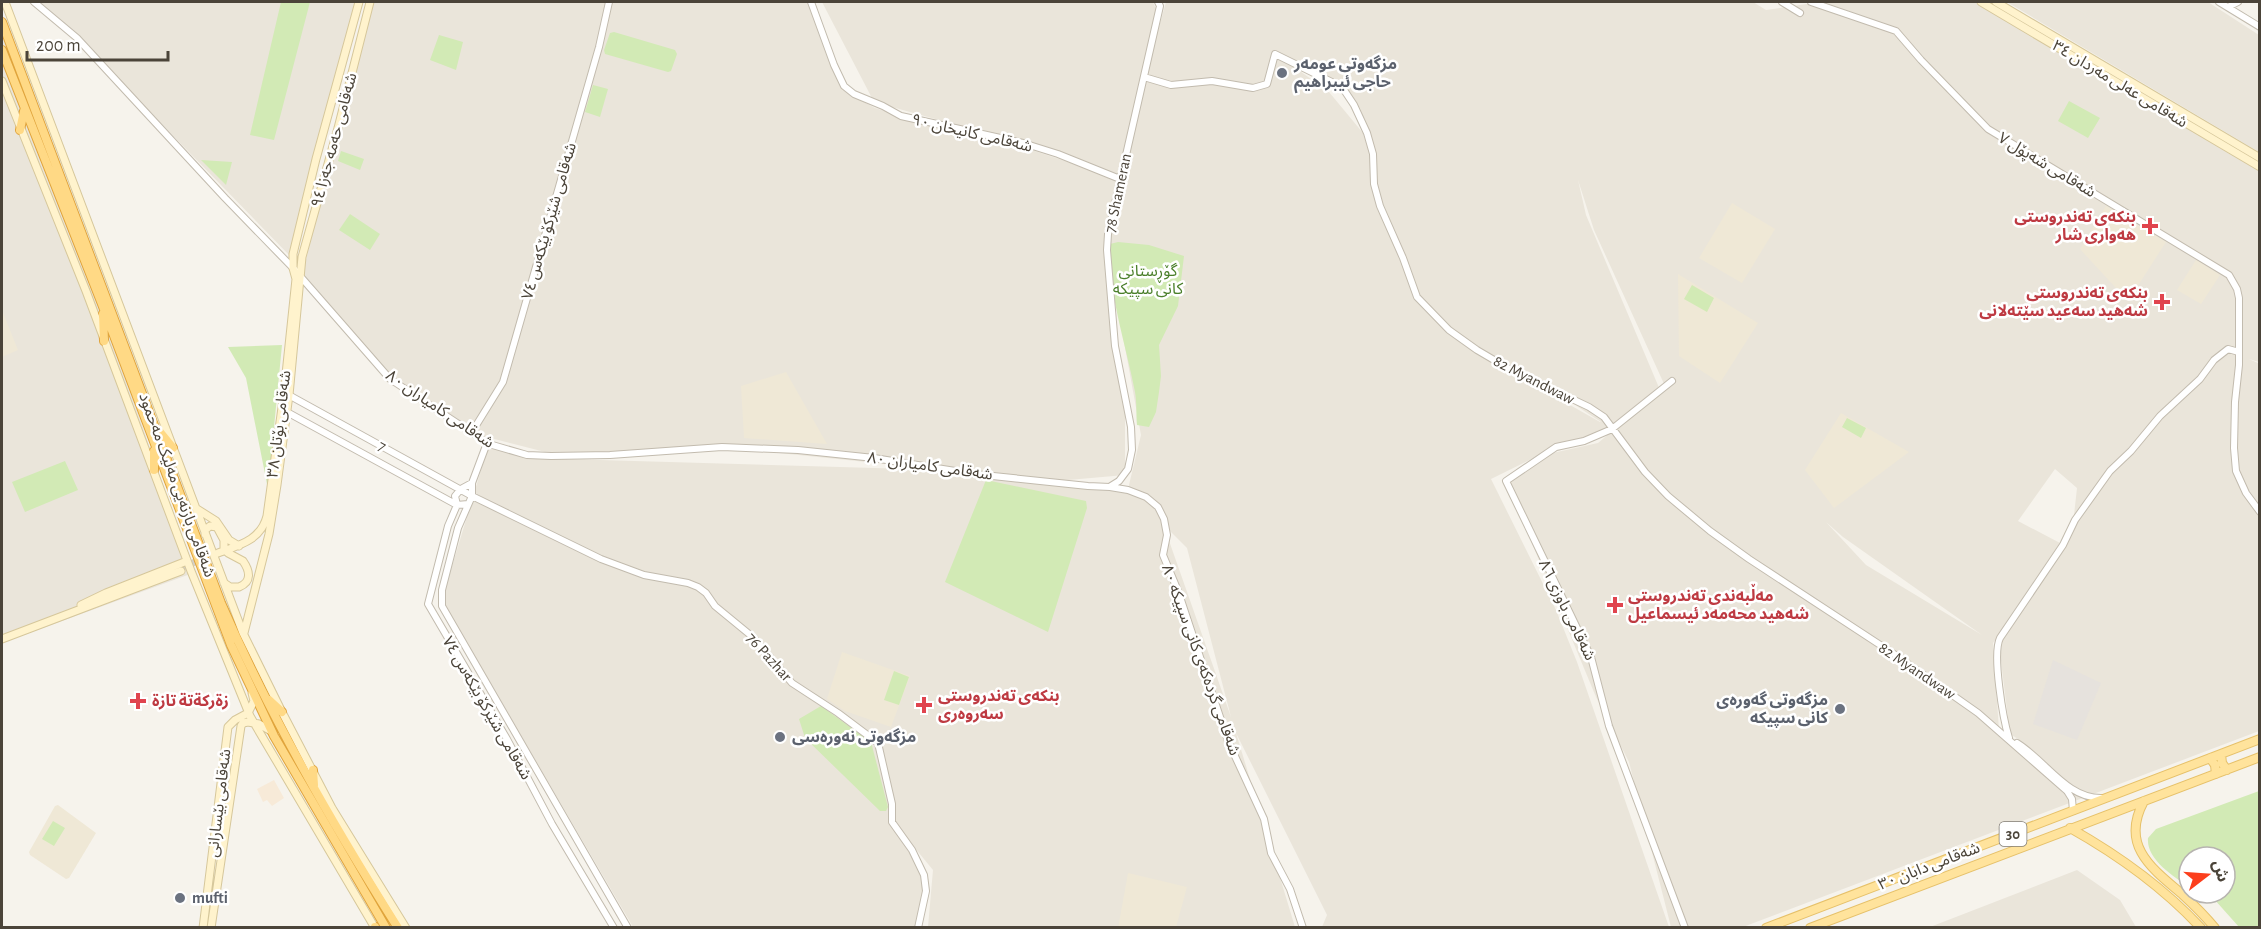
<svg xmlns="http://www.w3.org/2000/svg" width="2261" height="929" viewBox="0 0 2261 929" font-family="'Alegreya Sans','Noto Sans Arabic',sans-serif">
  <rect width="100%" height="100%" fill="#f6f3ec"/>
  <path fill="#eae5da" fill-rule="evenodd" d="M34,2H358L289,255L78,38Z
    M370,2H812L848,93L875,108L966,136L996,138L1095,171L1022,143L874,102L822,2H1153L1158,14L1146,73L1166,2H1753L1766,10L1813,3L1811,2H1982L2259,170V362L2249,359L2260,364L2259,731L1743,927H1671L1629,762L1596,697L1506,481L1548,454L1598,443L1642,406L1612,429L1556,447L1491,479L1556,610L1577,662L1669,927H1322L1327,915L1236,733L1295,927H928L933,870L891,819L892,804L875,740L890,812L889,822L918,859L926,885L918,927H633L447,609L445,602L444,593L488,447L531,458L944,470L722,447L553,454L471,433L395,384L309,282L302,276ZM1279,56L1321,72L1360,108L1372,143L1373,164L1363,133L1329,92ZM1578,180L1594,230L1665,386L1660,390L1586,215ZM1112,276L1141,435L1128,489L1057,481L1125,475V395L1110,284ZM1501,366L1563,397L1601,422H1600ZM2055,469L2077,488L2072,533L1999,645L2010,734L2023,742L2043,762L1999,730L1993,643L2060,543L2018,521ZM1826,522L1843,537L1982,635L1866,565ZM1167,528L1187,548L1231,717L1167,535Z
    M2007,2H2208L2259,35V152Z
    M2,32L67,207L193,573L2,643Z
    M2077,870L2120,900L2136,927H1930Z"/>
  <path fill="#f7ead8" d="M274,780L284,798L272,806L267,800L263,802L257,789Z"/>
  <path fill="#e6e2dd" d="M2053,660L2101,683L2077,740L2033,724Z"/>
  <path fill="#efe8d6" d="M1732,203L1775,229L1742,283L1699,258Z
    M2106,206L2166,242L2128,301L2080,249Z
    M2196,260L2220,275L2201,304L2177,290Z
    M1678,274L1758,323L1720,383L1679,356Z
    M2,310L18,350L2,357Z
    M786,372L827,444L744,438L741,386Z
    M1841,413L1909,452L1834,508L1805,470Z
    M842,652L910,676L891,727L845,711L827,699Z
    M58,805L96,833L69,878L66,879L30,855L29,852L55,806Z
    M1128,873L1187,887L1176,927L1118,928Z"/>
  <path fill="#d2eab5" d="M281,2H310L274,140L250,135Z
    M614,32L675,50L677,54L671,71L668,72L605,54L604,50L610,33Z
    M439,35L463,42L456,70L430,60Z
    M593,85L608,89L600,117L585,112Z
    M2069,101L2100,118L2088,138L2058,121Z
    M341,151L364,159L360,170L338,161Z
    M201,160L232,162L226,185Z
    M350,214L380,234L370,250L339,230Z
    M1118,242L1149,245L1184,256L1178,306L1159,345L1161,376L1159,392L1156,412L1149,427L1137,425C1136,415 1137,403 1135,392C1126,344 1108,294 1110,244Z
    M1692,285L1714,298L1707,312L1684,299Z
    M282,345L268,489L246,378L228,347Z
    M1847,418L1866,428L1861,438L1842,427Z
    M65,461L78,490L25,512L12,482Z
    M986,480L1086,501L1087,508L1048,632L945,582Z
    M894,671L909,677L899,705L884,700Z
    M821,706L871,742L888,807L886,811H880L805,738L799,719Z
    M2259,791V927H2239L2214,899L2204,893H2225V857H2189V887C2173,876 2146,859 2148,838L2156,829Z
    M53,821L65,828L54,846L42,839Z"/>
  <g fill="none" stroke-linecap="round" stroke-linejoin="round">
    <path stroke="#d4d0c8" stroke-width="7" stroke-dasharray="7 3.5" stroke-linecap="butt" d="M180,568L218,553"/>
    <g stroke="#c2bbae" stroke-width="8">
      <path id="tertiary" d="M34,2L77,38L225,198L293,268L390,379L489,444L527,455L551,456L610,455L722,447L798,450L874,458L974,474L1088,486L1110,487L1128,490L1146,497L1158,507L1164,519L1167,535L1163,555L1178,591L1228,741L1264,819L1271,853L1290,889L1303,928
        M811,2L834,65L844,86L854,94L883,106L901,116L1023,143L1058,154L1120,179
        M1782,2L1800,13
        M1811,2L1896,31L1921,60L1988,129L2229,275L2237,289L2239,298V365L2235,402L2234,448L2236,471L2246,493L2260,512
        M2219,2L2260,27
        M2228,7L2238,2
        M1144,77L1171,85L1212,81L1253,88L1267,84L1275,54L1342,87L1354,105L1367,133L1373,154L1374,184L1380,206L1403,258L1417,297L1449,330L1477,350L1511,370L1589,407L1604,417L1645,472L1668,496L1710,531L1749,559L1894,654L1978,713L2067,791L2072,799L2073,811
        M1672,381L1612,429L1584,441L1556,447L1506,481L1591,657L1609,726L1685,928
        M285,393L472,496L601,559L644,575L688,583L698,587L706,593L715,606L754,638L792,683L838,713L878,743L892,804V822L912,850L924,875L926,891L918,928
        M285,411L457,505L468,504
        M472,432L503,382L599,47L609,2
        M487,443L472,483V496L458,528L442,590V606L628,928
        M472,483L461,489L455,496L457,505L448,526L428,604L507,739L552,824L614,928
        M1111,486L1119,481L1128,469L1132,450L1131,427L1115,346L1107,250L1108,234L1160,6L1158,2
        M2009,738C2003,719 1992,654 2000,638L2063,545L2075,520L2110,471L2131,451L2160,416L2200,379L2214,360L2228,349L2239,352
        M2017,743C2046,761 2067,799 2102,798"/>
    </g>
    <g stroke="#d6c79b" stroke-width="9">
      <path id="secondary" d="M5,2L243,633L282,712L332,808L406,928
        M1981,2L2260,167
        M1996,2L2260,158
        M2,81L86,291L191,571L250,716L375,928
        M197,509L216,521L229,540L239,546
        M205,534V530L210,526L217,527L224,540V551
        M218,553C240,545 261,540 267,516L284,393L296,279L293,268V254L316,159L359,2
        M224,583L230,587H239C252,582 250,571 243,561L228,553
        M81,605L106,593L187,561
        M244,633L269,534L277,485L289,395L302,257L338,128L370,2
        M2,639L181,571
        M203,928L228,727L235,720L248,713L254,701L252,693
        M211,928L241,726L243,723L248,722L259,724L271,731"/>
    </g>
    <g stroke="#e6c16a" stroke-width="10">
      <path id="primary" d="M2221,754L2222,763L2227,770
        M2210,758L2215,765L2216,774
        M2144,801C2120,845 2151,868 2182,894C2194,905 2205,916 2215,928
        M2070,828C2118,855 2163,887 2201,928
        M1766,928L2260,739
        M1810,928L2260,757"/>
    </g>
    <g stroke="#e0a43c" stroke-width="10">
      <path id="trunk" d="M2,22L221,603C270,716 332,823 398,928
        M2,50L102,304L231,645L274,736L386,928
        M20,130L24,111
        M103,314L104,341
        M160,432L173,448
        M154,470V451
        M269,700L282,712
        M313,770L314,785
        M375,927V928"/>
    </g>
    <use href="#tertiary" stroke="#fff" stroke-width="6"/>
    <use href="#secondary" stroke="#fff3cd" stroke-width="7"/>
    <use href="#primary" stroke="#ffe39c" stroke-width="8"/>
    <use href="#trunk" stroke="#ffd985" stroke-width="8"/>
  </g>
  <g fill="#6b7280" stroke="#fff" stroke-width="2">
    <circle cx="1282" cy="73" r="6"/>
    <circle cx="1840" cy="709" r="6"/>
    <circle cx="780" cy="737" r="6"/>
    <circle cx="180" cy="898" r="6"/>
  </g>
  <g fill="#e0444e" stroke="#fff" stroke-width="2">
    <path d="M2147 217h6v6h6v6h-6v6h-6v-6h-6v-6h6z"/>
    <path d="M2159 293h6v6h6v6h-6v6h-6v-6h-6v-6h6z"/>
    <path d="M1612 596h6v6h6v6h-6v6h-6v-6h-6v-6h6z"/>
    <path d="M135 692h6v6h6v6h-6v6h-6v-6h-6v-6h6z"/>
    <path d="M921 696h6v6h6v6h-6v6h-6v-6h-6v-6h6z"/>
  </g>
  <g text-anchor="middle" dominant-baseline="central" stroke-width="5" stroke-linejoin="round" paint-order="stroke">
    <rect fill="#fff" stroke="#817c74" stroke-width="1.5" x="1999.5" y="822" width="27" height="24" rx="4.5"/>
    <g font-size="15" font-weight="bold" fill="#4b4439">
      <text x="2013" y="834">30</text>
    </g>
    <g font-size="16" font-weight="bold" fill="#5b616d" stroke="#fff" text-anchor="start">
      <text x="1294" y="64">مزگەوتی عومەر<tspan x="1294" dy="18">حاجی ئیبراهیم</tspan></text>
      <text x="1828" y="700" text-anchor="end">مزگەوتی گەورەی<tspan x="1828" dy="18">کانی سپیکە</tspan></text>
      <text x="792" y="737">مزگەوتی نەورەسی</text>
      <text x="192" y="898">mufti</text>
    </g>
    <g font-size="16" fill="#4b4439" stroke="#fff">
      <text transform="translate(2120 84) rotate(31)">شەقامی عەلی مەردان ٣٤</text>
      <text transform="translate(972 133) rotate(13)">شەقامی کانیخان ٩٠</text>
      <text transform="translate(334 140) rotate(-75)">شەقامی حەمە جەزا ٩٤</text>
      <text transform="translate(2047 165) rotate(31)">شەقامی شەپۆل ٧</text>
      <text transform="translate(1118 193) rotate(-78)">78 Shameran</text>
      <text transform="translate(549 221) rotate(-74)">شەقامی شێرکۆ بێکەس ٧٤</text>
      <text transform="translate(1534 380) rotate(27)">82 Myandwaw</text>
      <text transform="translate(440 409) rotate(34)">شەقامی کامیاران ٨٠</text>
      <text transform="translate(279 424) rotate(-83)">شەقامی بۆتان ٣٨</text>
      <text transform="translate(382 446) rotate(29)">7</text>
      <text transform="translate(930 466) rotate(8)">شەقامی کامیاران ٨٠</text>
      <text transform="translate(177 485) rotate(70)">شەقامی بازنەیی مەلیک مەحمود</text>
      <text transform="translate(1567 610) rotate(64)">شەقامی باوزی ٨٦</text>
      <text transform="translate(769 657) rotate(48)">76 Pazhar</text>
      <text transform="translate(1201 660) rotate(70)">شەقامی گردەکەی کانی سپیکە ٨٠</text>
      <text transform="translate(1917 671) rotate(34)">82 Myandwaw</text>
      <text transform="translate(487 708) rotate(60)">شەقامی شێرکۆ بێکەس ٧٤</text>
      <text transform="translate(219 803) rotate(-83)">شەقامی بێسارانی</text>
      <text transform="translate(1929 866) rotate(-21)">شەقامی دابان ٣٠</text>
    </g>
    <g font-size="16" font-weight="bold" fill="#be3a42" stroke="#fff" text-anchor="start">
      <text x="2136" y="217" text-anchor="end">بنکەی تەندروستی<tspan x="2136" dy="18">هەواری شار</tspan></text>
      <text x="2148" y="293" text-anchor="end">بنکەی تەندروستی<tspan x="2148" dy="18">شەهید سەعید سێتەلانی</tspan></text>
      <text x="1628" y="596">مەڵبەندی تەندروستی<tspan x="1628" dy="18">شەهید محەمەد ئیسماعیل</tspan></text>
      <text x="938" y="696">بنکەی تەندروستی<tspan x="938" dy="18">سەروەری</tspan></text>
      <text x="152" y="701">زةركةتة تازة</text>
    </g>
    <g font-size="16" fill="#4a7f2a" stroke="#fff">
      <text x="1148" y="271">گۆڕستانی<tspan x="1148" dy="18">کانی سپیکە</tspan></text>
    </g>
  </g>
  <rect width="2261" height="929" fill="none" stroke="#4b4439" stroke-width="6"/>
  <g transform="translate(2207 875) rotate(73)"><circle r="28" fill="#ffffff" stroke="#b7b4b0" stroke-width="1.5"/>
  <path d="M0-4.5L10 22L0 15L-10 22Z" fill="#fc3f1d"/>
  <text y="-9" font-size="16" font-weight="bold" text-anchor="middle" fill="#4b4439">ش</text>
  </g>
  <path d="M27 51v9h141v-9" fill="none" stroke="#4b4439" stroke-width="3"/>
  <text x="36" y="51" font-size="18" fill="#4b4439" stroke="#ffffff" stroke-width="4.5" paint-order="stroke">200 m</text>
</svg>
